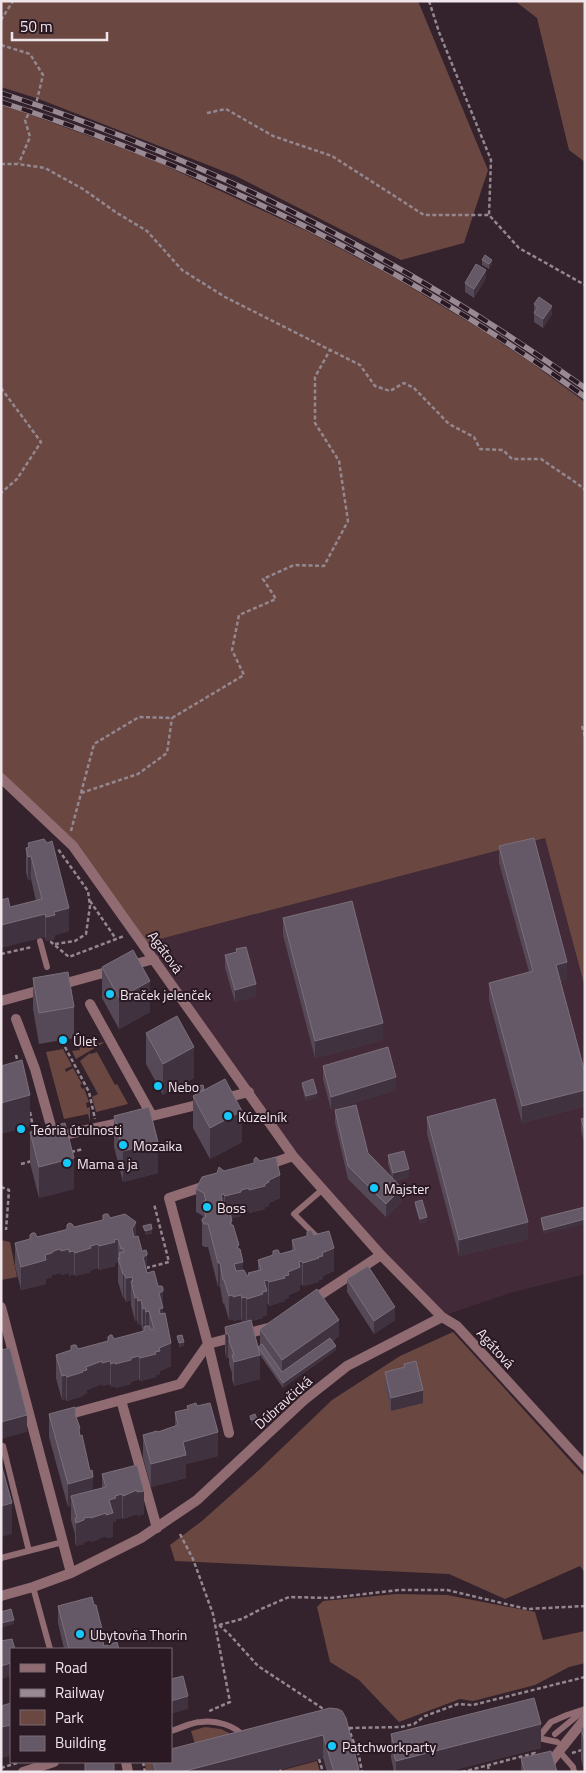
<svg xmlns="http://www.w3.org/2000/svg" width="586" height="1773" viewBox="0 0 586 1773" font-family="'Titillium Web',sans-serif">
  <rect width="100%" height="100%" fill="#34232d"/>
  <path fill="#422a38" d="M545,838L585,989V1274L510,1293L442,1316L294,1156L145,943Z"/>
  <path fill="#6a4841" d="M1,1H418L488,170L464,243L401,260L236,176L39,99L1,87Z
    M515,1H585V162L569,150L537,18Z
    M1,104L147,157L311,233L392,276L482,330L536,366L585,402V988L545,838L145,943L73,846L1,783Z
    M105,1042L76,1059L72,1051L80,1050L79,1046Z
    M63,1049L72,1066L65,1069L66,1072L73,1068L82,1084L80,1085L82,1089L84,1088L89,1102L86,1103L87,1108L90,1107V1122L88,1114L64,1119L46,1052Z
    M97,1052L115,1085L117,1084L128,1104L96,1112L92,1097L98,1094L80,1061L90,1053L91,1054Z
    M1,1240L10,1242L17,1277L1,1280Z
    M453,1332L585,1477V1573L580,1566L505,1599L449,1574L175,1561L170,1545L202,1521L259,1470L332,1400L400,1356Z
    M396,1594L447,1595L535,1612L543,1640L585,1631V1663L569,1667L535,1685L473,1701L460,1699L399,1722L359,1680L330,1662L317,1607L323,1601Z
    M205,1727L221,1729L231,1734L170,1772H147L144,1762H171L195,1744L191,1731Z
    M317,1761L320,1772H284L283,1770Z"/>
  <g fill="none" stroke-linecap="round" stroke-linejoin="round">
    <path stroke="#95878f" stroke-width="2.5" stroke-dasharray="4 2.5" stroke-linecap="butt" d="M429,1L439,32L491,160L489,215L519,248L585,285
      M1,20L13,1
      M1,45L30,54L43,75L37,100L25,120L30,137L19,163
      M207,113L226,109L273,136L332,156L424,215H489
      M1,164H18L45,168L83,189L117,213L147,231L182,270L225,297L360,365L375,386L390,391L404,383L414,388L449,424L474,437L480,449L503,450L512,459H541L578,484L585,490
      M1,388L41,442L17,479L1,493
      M582,726L585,737
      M81,793L138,774L167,753L172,718
      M71,831L94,744L139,717L172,718L244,675L232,650L239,615L276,599L263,579L294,565L324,566L348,521L339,461L315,423V377L330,350
      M90,901L116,939
      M50,942H51L69,957L124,936
      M55,944L75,941L86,934L90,906L88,891L58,849
      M1,954L32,947
      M65,1047L89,1092L95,1119
      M16,1055L18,1063
      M30,1112L33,1127L38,1132
      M71,1152L83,1149
      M21,1164L32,1161
      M1,1187L9,1190L6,1230
      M146,1268L169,1262L154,1204
      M180,1534L193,1559L213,1614L230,1702L207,1712
      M219,1625L242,1619L261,1609L289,1597L330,1598L399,1590H447L527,1609L585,1606
      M219,1625L229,1634L258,1666L325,1710
      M348,1727L359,1756L362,1772
      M349,1728L401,1727L414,1724L425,1716L458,1704L473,1705L585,1677
      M572,1753L585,1749
      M319,1759L323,1772
      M143,1762L145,1772
      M488,1765L489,1772
      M1,1768L17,1763
      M280,1769L281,1772
      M462,1772L535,1753L536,1756"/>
    <path stroke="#916b72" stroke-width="6" d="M40,941L47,967
      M320,1240L294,1214L323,1189
      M3,1446L29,1551
      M1,1558L63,1542
      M33,1587L50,1649
      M171,1731C181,1728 192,1722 201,1722C216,1720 234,1725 245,1737
      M555,1734L583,1711
      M557,1742L538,1738L551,1722L567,1715L585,1709
      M559,1751L573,1767L574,1772"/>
    <path stroke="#916b72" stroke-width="10" d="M1,778L73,846L293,1156L381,1255L442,1317L457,1326L585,1466
      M128,966L154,959
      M1,1001L114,970
      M90,1004L152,1116
      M16,1019L35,1069L54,1137L152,1116L205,1103
      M221,1099L249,1092
      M264,1166L293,1156
      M208,1185L169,1198L208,1344L272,1327
      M311,1301L381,1255
      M1,1307L71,1573
      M208,1344L229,1433
      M121,1400L157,1528
      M63,1416L180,1384L208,1344
      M1,1596L33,1587L71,1573L141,1538L197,1500L304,1400L347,1366L442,1317
      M126,1762L128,1772
      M23,1772L54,1762
      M543,1772L564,1745"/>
    <g stroke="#988992" stroke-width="5.5">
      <path id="rail" d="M1,93C210,161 407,260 585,388
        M1,102C208,169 409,268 585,397"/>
    </g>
    <use href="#rail" stroke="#2a1923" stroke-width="4" stroke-dasharray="11" stroke-linecap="butt"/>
    <path stroke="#916b72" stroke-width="10" d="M564,1745L585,1719"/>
  </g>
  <path fill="#554857" d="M482,260L492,264L489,269L482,265Z
    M486,278L474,298L465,292V283Z
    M534,304L552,314L543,328L534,322Z
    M28,843L69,931L55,935V939L46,941L45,937L10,907L36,901L31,879L28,880L26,872V848L28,847Z
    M499,846L567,979L560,981L585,1073V1106L522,1123L489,1000V983L529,972L499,863Z
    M283,918L383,1040L315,1058L283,935Z
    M236,949L256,996L235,1002L225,968V955L236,952Z
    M102,967L150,1012L119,1029L102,998Z
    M33,978L74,1007V1038L39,1044L33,1009Z
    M146,1033L194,1078L163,1095L146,1064Z
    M323,1066L396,1090L331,1110L323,1079Z
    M302,1083L317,1097L306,1101L302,1087Z
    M194,1087L204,1090L242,1142L210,1159L193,1128V1096L195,1095Z
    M335,1110L368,1153L392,1177L388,1164V1155L409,1177L395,1181L402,1201L386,1217L348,1179L335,1123Z
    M114,1116L158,1173L123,1182L114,1147Z
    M427,1117L528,1239L459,1256L427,1134Z
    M585,1118V1145L581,1131V1119Z
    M30,1132L74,1189L39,1198L30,1163Z
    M224,1171L280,1198L269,1203V1206L265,1207V1209L249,1213V1211L241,1214V1216L232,1218V1225L239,1249L243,1270L247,1276L248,1275V1273L258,1270V1260L292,1250V1240L334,1271L323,1276V1279L319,1280V1282L303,1286L302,1284L300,1285V1290L289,1295V1298L285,1299V1301L269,1306L268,1304H267V1315L263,1316V1318L251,1321L258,1347L260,1346V1329L339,1336L333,1341L336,1350L283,1388L260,1355V1379L234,1386L232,1379V1373L229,1364V1359L228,1357L226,1358L225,1351V1327L247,1321L246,1320L242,1322L241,1319L233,1321V1319L229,1320L224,1303L223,1304L220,1286L218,1287L208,1247H204L202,1245V1221L203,1216L196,1212V1189Z
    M415,1202L427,1222L420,1223L415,1206Z
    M585,1207L544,1234L541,1223V1218Z
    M110,1218L136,1236L147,1273L158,1286L163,1288V1313L171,1366L160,1371V1374L156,1375V1377L140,1381L139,1379L131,1382V1384L115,1388V1386L111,1387L110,1384L102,1386V1384L87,1390V1393L83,1395V1396L67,1401L66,1399L62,1400L56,1378V1355L143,1332L141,1324L138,1325L137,1320L135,1321L131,1305V1300L126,1302L124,1297L123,1298L118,1282V1263H115V1266L99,1270L98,1268L91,1270V1272L75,1276L74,1274L69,1276V1273L61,1275V1273L52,1275V1277L46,1279V1284L21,1290L15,1266V1243Z
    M347,1279L395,1320L374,1334L347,1292Z
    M404,1364L423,1403L391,1411L385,1385V1372L404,1367Z
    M187,1406L218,1456L186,1464V1478L151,1487L143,1458V1435L158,1432L175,1426V1412L187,1409Z
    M49,1414L76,1419L93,1490L102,1488V1474L137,1465L144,1514L137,1516V1514L123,1519L122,1518L116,1519V1522H113V1537L106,1538V1536L91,1542V1540L84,1542V1544L76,1546L75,1542V1534L71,1520V1506L68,1507L49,1437Z
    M58,1606L102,1638L104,1646L119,1649H64L58,1623Z
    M330,1708L359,1772H327L323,1758L271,1772H151V1762H171Z
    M585,1727V1772H584L581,1759V1728Z
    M391,1734L541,1748L446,1772H394L391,1758Z
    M521,1758L557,1772H521Z"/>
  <path fill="#413240" d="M492,260V264L489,269V264Z
    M486,270V278L474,298V289Z
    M552,306V314L543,328V319Z
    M31,856V879L28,880V857Z
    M69,908V931L55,935V939L46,941V917L54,912Z
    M45,914V937L1,948V925Z
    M567,962V979L556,982V965Z
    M150,981V1012L119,1029V998Z
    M256,984V996L235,1002V990Z
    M383,1023V1040L315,1058V1041Z
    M194,1047V1078L163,1095V1064Z
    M396,1077V1090L331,1110V1097Z
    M585,1090V1106L522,1123V1106Z
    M317,1093V1097L306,1101V1096Z
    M30,1095V1127L1,1134V1103Z
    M242,1111V1142L210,1159V1128Z
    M158,1142V1173L123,1182V1151Z
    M74,1158V1189L39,1198V1167Z
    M409,1169V1177L393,1181V1173Z
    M280,1175V1198L269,1203V1206L265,1207V1209L249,1213V1190L265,1184L269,1180Z
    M249,1188V1211L241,1214V1216L225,1220V1196Z
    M402,1188V1201L386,1217V1204Z
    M224,1194V1218L221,1195Z
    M427,1217V1222L420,1223V1219Z
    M585,1219V1224L544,1234V1230Z
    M136,1222V1245L132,1229Z
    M528,1222V1239L459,1256V1240Z
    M152,1229V1234L145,1235V1231Z
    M118,1239V1263H115V1266L99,1270V1246Z
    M98,1244V1268L91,1270V1272L75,1276V1253Z
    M239,1245V1263L243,1262V1285L234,1287V1264L237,1246Z
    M334,1248V1271L323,1276V1279L319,1280V1282L303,1286V1263L318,1257L322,1253Z
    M61,1249V1273L52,1275V1277L46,1279V1284L21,1290V1267L52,1252Z
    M69,1249V1273L61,1275V1251Z
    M74,1251V1274L69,1276V1252Z
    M147,1253V1276L143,1257Z
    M302,1261V1284L300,1285V1290L289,1295V1298L285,1299V1301L269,1306V1282L284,1276L299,1262Z
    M218,1263H220V1286L218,1287Z
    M123,1274H124V1297L123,1298Z
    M132,1277V1285L131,1281V1300L126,1302V1278Z
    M268,1280V1304H267V1315L263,1316V1318L247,1322V1299L264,1281Z
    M163,1288V1331L159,1333V1293Z
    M233,1295V1319L229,1320V1296Z
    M241,1295V1319L233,1321V1297Z
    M137,1297V1320L135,1321V1298Z
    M246,1297V1320L242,1322V1298Z
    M141,1300V1324L138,1325V1301Z
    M395,1307V1320L374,1334V1321Z
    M145,1308V1331L143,1332V1309Z
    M149,1311V1335L146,1336V1312Z
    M339,1320V1336L282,1376V1360Z
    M226,1334H228V1357L226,1358Z
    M184,1342V1346L179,1348V1343Z
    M171,1343V1366L160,1371V1374L156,1375V1377L140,1381V1358L155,1352L159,1348Z
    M336,1346V1350L283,1388V1383Z
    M260,1355V1379L234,1386V1362Z
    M139,1356V1379L131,1382V1384L115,1388V1364Z
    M102,1361V1384L87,1390V1393L83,1395V1396L67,1401V1377L86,1367Z
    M110,1361V1384L102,1386V1363Z
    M115,1362V1386L111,1387V1364Z
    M66,1375V1399L62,1400V1376Z
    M423,1390V1403L391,1411V1398Z
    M27,1415V1432L1,1439V1422Z
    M257,1419V1423L251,1425V1420Z
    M218,1432V1456L186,1464V1478L151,1487V1464L183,1442Z
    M93,1477V1500L71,1496V1506L68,1507V1484Z
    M137,1490V1514L123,1519V1496Z
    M144,1491V1514L137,1516V1492Z
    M122,1494V1518L116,1519V1522H113V1537L106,1538V1515L109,1500L115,1496Z
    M12,1503V1534L1,1537V1506Z
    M106,1513V1536L91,1542V1518Z
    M91,1517V1540L84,1542V1544L76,1546V1523L84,1518Z
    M14,1620V1624L1,1628V1623Z
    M11,1663V1676L1,1679V1666Z
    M188,1696V1709L171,1714V1701Z
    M541,1724V1748L446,1772H396V1761Z
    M11,1725V1756L1,1758V1727Z
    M323,1735V1758L271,1772H181Z"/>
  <path fill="#665967" stroke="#7b6f7c" d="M485,255L492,260L489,264L482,260Z
    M476,264L486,270L474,289L465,283Z
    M539,297L552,306L543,319L534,313L538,307L534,304Z
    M534,838L567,962L556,965L585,1073V1090L522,1106L489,983L533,971L499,846Z
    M44,839L47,843L52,841L69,908L54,912L55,915L46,917L45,914L1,925V900L8,898L10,907L42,899L31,856L28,857L26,848L29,847L28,843Z
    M352,901L383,1023L315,1041L283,918Z
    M246,947L256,984L235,990L225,955L237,952L236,949Z
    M133,950L150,981L119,998L102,967Z
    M68,972L74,1007L39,1013L33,978Z
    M177,1016L194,1047L163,1064L146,1033Z
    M388,1047L396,1077L331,1097L323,1066Z
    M22,1060L30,1095L1,1103V1066Z
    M225,1079L242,1111L210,1128L193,1096Z
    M313,1079L317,1093L306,1096L302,1083Z
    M203,1085L204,1090L195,1092L194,1087Z
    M495,1099L528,1222L459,1240L427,1117Z
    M356,1105L368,1153L402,1188L386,1204L348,1166L335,1110Z
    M149,1107L158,1142L123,1151L114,1116Z
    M585,1118V1132L581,1119Z
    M65,1123L74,1158L39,1167L30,1132Z
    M404,1151L409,1169L393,1173L388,1155Z
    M256,1157L260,1161L276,1157L280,1175L269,1180V1182L265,1184V1186L249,1190V1188L241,1190V1192L225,1196L224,1194L221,1195L224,1209L227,1208L228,1213L230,1212L232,1221H230L231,1225H233L239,1245L237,1246L238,1249H240L243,1262L234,1264L236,1271L244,1270L247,1276L249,1275L248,1273L261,1270L258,1260L273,1255V1251L276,1250H278L280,1254L295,1250L292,1240L307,1236V1232L309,1230L312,1231L314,1235L329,1231L334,1248L322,1253L323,1256L318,1257L319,1258L303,1263L302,1261L299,1262L300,1267L288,1272L289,1275L284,1276L285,1278L269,1282L268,1280L264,1281L267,1291L262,1292L263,1294L247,1299L246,1297L242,1298L241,1295L233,1297V1295L229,1296L224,1280H223L220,1263H218L208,1224H204L202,1221V1219L206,1217L203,1207L205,1206L204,1201H206L204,1193L196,1189L202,1177L217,1173L219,1167L224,1171L254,1163V1159Z
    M422,1200L427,1217L420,1219L415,1202Z
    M585,1207V1219L544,1230L541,1218Z
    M105,1214H108L110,1218L125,1214L136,1222L132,1229L134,1237L138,1236L142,1251L146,1250L147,1253V1255L143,1257L147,1273L154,1271L158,1286H162L163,1288V1291L159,1293L163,1308L159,1309L160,1314L165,1313L171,1343L159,1348L160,1351L155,1352L156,1354L140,1358L139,1356L131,1358V1360L115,1364V1362L111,1364L110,1361L102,1363V1361L86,1367L87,1370L82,1371L83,1372L67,1377L66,1375L62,1376L56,1355L71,1350V1346L73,1345H76L78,1349L108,1341V1337L110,1335H112L114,1339L144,1331V1327L146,1326H149L151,1330L154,1329L149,1311L146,1312L145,1308L143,1309L141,1300L138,1301L137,1297L135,1298L131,1281H133L132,1277L126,1278L124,1274H123L118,1258H120L119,1253L124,1252L123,1248L121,1249L118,1239L114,1240L115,1242L99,1246L98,1244L90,1246L91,1248L75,1253L74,1251L69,1252V1249L61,1251V1249L56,1250L52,1252V1253L45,1255L46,1260L21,1267L15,1243L30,1239V1235L32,1233H35L37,1237L65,1230L67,1229V1225L69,1223L72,1224L74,1227L103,1220V1215Z
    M151,1224L152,1229L145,1231L143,1226Z
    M368,1266L395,1307L374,1321L347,1279Z
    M317,1289L339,1320L282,1360L260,1329Z
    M251,1320L260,1355L234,1362L232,1355H234L229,1340H230L228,1334H226L225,1327Z
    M182,1335L184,1342L179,1343L177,1336Z
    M330,1338L336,1346L283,1383L258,1347L262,1344L282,1372Z
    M10,1348L27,1415L1,1422V1350Z
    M416,1361L423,1390L391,1398L385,1372L405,1367L404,1364Z
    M196,1403L197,1406L210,1403L218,1432L183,1442L186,1455L151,1464L143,1435L157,1431L158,1432L178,1425L175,1412L188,1409L187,1406Z
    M75,1407L76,1414H75L80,1428L79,1429L80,1436L82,1435L90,1471L92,1470L93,1477L68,1484L49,1414Z
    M255,1414L257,1419L251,1420L250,1416Z
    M1,1464L12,1503L1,1506Z
    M137,1465L144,1491L137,1492V1490L123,1496L122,1494L115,1496L116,1498L109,1500L113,1513L106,1515V1513L91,1518V1517L84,1518V1520L76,1523L75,1518H77L71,1496L106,1487L102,1474Z
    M92,1597L94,1605H96L102,1629L100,1630L104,1646L117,1642L119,1649H69L58,1606Z
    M11,1609L14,1620L1,1623V1612Z
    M12,1639L15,1649H11V1663L1,1666V1641Z
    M183,1676L188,1696L171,1701V1679Z
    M534,1698L541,1724L396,1761L394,1755L396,1754L391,1734Z
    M11,1703V1725L1,1727V1706Z
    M330,1708L338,1709L342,1711L346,1718L359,1770L352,1772H334L323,1735L181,1772H156L153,1762H171V1749Z
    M585,1727V1743L581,1728Z
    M551,1751L557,1772H525L521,1758Z
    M85,1762H114V1772H85Z"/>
  <g fill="#15cafb" stroke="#2a1923" stroke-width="2">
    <circle cx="110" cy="994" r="5"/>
    <circle cx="63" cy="1040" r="5"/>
    <circle cx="158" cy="1086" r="5"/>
    <circle cx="228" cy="1116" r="5"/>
    <circle cx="21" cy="1129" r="5"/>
    <circle cx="123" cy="1145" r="5"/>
    <circle cx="67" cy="1163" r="5"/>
    <circle cx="374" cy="1188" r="5"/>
    <circle cx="207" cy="1207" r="5"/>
    <circle cx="80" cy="1634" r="5"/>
    <circle cx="332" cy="1746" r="5"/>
  </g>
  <g text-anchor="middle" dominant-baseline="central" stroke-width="4" stroke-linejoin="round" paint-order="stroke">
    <g font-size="14" fill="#f1e5ec" stroke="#2a1923">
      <text transform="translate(166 952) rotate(54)">Agátová</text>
      <text transform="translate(496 1348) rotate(48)">Agátová</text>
      <text transform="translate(283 1402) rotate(-42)">Dúbravčická</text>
    </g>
    <g font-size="14" fill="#f1e5ec" stroke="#2a1923" text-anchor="start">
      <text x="120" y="994">Braček jelenček</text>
      <text x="73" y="1040">Úlet</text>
      <text x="168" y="1086">Nebo</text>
      <text x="238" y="1116">Kúzelník</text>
      <text x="31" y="1129">Teória útulnosti</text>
      <text x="133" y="1145">Mozaika</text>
      <text x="77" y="1163">Mama a ja</text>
      <text x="384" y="1188">Majster</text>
      <text x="217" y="1207">Boss</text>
      <text x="90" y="1634">Ubytovňa Thorin</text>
      <text x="342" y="1746">Patchworkparty</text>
    </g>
  </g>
  <rect width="586" height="1773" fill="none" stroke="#f1e5ec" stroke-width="5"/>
  <rect x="10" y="1648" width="162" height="115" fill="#2a1923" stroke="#7a6b73"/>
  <rect x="20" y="1664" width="25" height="8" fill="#916b72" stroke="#7a6b73"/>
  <text x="55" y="1673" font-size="15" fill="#f1e5ec">Road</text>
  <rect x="20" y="1689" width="25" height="8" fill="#988992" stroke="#7a6b73"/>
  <text x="55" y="1698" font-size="15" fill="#f1e5ec">Railway</text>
  <rect x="20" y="1710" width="25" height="15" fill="#6a4841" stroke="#7a6b73"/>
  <text x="55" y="1723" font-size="15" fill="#f1e5ec">Park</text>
  <rect x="20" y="1736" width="25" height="15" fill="#665967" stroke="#7a6b73"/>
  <text x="55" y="1748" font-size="15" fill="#f1e5ec">Building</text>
  <path d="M12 32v8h95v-8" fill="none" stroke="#f1e5ec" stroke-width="2.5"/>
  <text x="20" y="32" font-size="15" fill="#f1e5ec" stroke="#2a1923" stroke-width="4" paint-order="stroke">50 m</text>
</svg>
